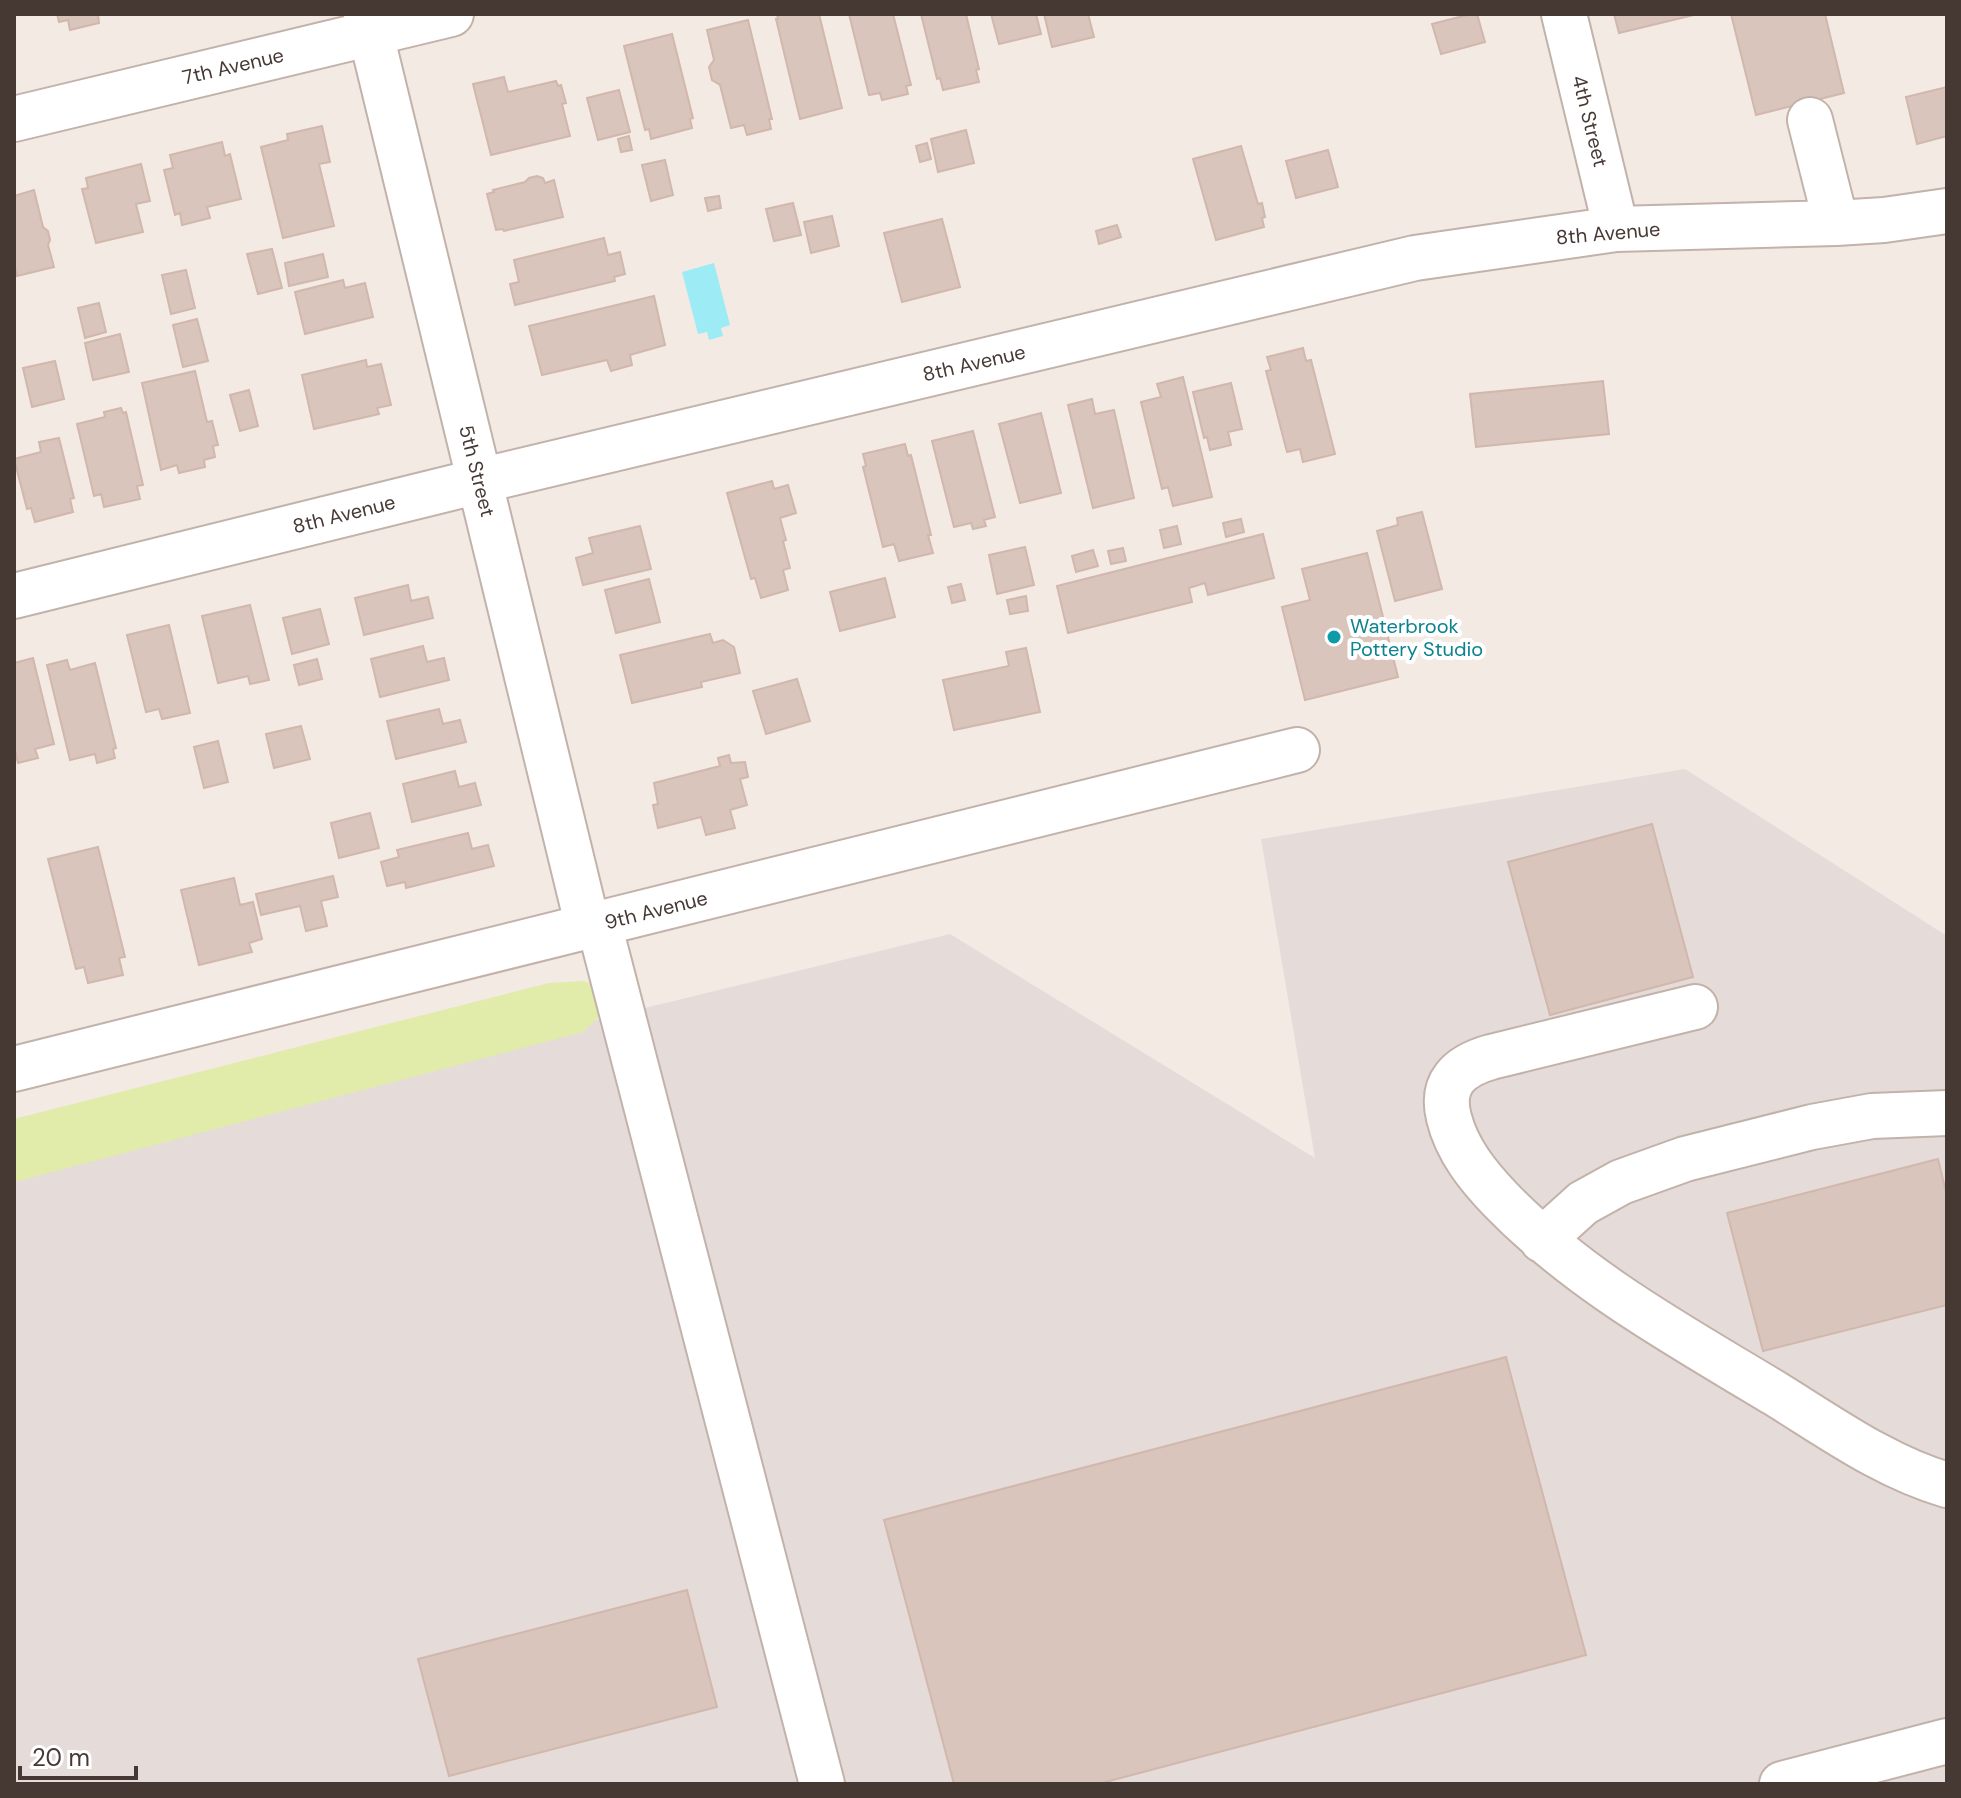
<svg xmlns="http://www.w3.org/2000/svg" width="1961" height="1798" viewBox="0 0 1961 1798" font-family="'DM Sans',sans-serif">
  <rect width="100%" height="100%" fill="#f3eae4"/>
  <path fill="#e5dcd9" d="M1685,769L1947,936V1784H14V1161L950,934L1315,1158L1261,839Z"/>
  <path fill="#e1ebaa" d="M583,981L594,985L600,1016L583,1032L14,1182V1119L549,983Z"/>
  <path fill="#9cebf5" d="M714,263L730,325L721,328L723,336L709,340L707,332L698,334L682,272Z"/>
  <path fill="#d9c5bc" stroke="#d1b7ac" stroke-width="2" d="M57,14H98L99,23L70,30L68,20L59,22Z
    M777,14H819L842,108L800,119L776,19H778Z
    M849,14H893L911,85L906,86L908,94L882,100L880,93L869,95Z
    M921,14H966L979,69L976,70L979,82L943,90L940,78L937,79Z
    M991,14H1036L1041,34L999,44Z
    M1044,14H1088L1094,37L1052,47Z
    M1471,14H1477L1485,42L1441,54L1432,24Z
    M1614,14H1698L1619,33Z
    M1731,14H1825L1844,93L1756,115Z
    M748,20L772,119H769L771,129L747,135L744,125L731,128L720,85L712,80L709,67L714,60L707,30Z
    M672,34L693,118L690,119L692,128L651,139L649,129L645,130L624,46Z
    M504,77L508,92L556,81L558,86L561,85L566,103L562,104L570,136L491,155L473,84Z
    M1947,87V136L1917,144L1906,97Z
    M619,90L630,132L598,140L587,98Z
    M322,126L330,162L319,164L334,226L283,238L261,147L288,140L287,134Z
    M966,130L974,163L938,172L931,139Z
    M629,136L632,150L621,152L618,139Z
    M222,142L225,156L230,154L241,199L207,207L210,218L182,225L180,213L175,215L164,170L173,168L170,155Z
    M927,143L931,159L920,162L916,146Z
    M1241,146L1258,204L1262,203L1265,217L1262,218L1264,227L1216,240L1193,159Z
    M1328,150L1338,187L1296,198L1286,161Z
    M665,160L673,195L651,201L642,165Z
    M141,164L150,201L136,204L143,232L96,243L82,189L88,188L86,178Z
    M537,176L543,178L545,183L554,180L563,217L504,231L503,229L496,230L487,194L494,192L493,190L525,182L529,178Z
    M34,190L43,227L48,231L50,240L48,245L54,267L17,276L14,263V196Z
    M719,196L721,208L708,211L705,198Z
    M793,203L801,235L774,241L766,209Z
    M832,216L839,246L811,253L804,222Z
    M942,219L960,287L902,302L884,233Z
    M1117,225L1121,237L1099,244L1096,231Z
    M604,238L608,255L620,252L625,274L614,277L615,281L515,305L510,284L519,282L514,260Z
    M272,249L282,288L258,294L247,254Z
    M323,254L328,277L289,286L285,263Z
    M186,270L195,308L171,314L162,275Z
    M343,280L345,288L365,283L373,317L305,334L295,292Z
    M654,296L665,345L630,355L632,365L611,371L607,360L542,375L529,326Z
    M99,303L106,332L85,338L78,308Z
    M197,319L208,361L183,367L173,325Z
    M120,334L129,372L93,380L85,343Z
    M1303,348L1306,361L1311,360L1335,454L1303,462L1300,449L1287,452L1266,371L1271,370L1267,357Z
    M366,360L367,367L381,364L391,405L377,408L379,414L314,429L302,375Z
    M55,361L64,399L32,407L23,368Z
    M195,371L207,422L212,421L218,445L213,446L215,457L204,460L205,467L179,473L177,465L161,470L142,383Z
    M1183,377L1212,497L1173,506L1168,487L1162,489L1141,402L1161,397L1157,384Z
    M1603,381L1609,434L1476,447L1470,394Z
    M1231,383L1242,429L1228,432L1231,445L1210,450L1207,437L1204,438L1193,392Z
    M249,390L258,426L240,431L230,395Z
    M1092,399L1095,414L1114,410L1134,498L1093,508L1068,405Z
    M121,408L123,413L126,412L143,485L137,486L140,499L104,507L101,494L94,496L77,424L105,417L104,412Z
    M1041,413L1061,493L1020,503L999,424Z
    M973,431L995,517L984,520L986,526L973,529L971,523L954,527L932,441Z
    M59,438L74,498L70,499L73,512L35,522L31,508L27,509L14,459L41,452L39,442Z
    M905,444L908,456L911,455L931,535H928L933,553L899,561L894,544L883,547L863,467L866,466L863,454Z
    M772,481L774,489L788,485L796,513L780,518L786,540L783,541L790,568L783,570L788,590L761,598L755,578L751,579L727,493Z
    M1422,512L1442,589L1395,601L1377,531L1398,525L1397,518Z
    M1241,519L1244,532L1226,537L1223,523Z
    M640,526L651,569L583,585L576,558L593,553L589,538Z
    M1177,526L1181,544L1164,548L1160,530Z
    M1263,534L1274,578L1208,595L1205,583L1189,588L1192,602L1068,633L1057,586Z
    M1025,547L1034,585L997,594L989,555Z
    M1123,548L1126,561L1111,564L1108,551Z
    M1093,550L1098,566L1076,572L1072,556Z
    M1367,553L1398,677L1305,700L1282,607L1310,600L1302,569Z
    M885,578L895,617L840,631L830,592Z
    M649,579L660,622L616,633L605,590Z
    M961,584L965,600L952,603L948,587Z
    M408,585L411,601L428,597L433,618L364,635L355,598Z
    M1026,596L1028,611L1010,614L1007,600Z
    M250,605L269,680L250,684L248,676L218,683L202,616Z
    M320,609L329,644L292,654L283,618Z
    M169,625L190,713L162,719L159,709L146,712L127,635Z
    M710,634L713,643L723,640L734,647L740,673L701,682L702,687L632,703L620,655Z
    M423,646L427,662L444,658L449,680L380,697L371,659Z
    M1026,648L1040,712L954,730L943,680L1009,666L1006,652Z
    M33,658L54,744L35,749L38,758L18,763L14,746V663Z
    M317,659L322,679L299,685L294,665Z
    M67,660L70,670L95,663L116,748L113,749L115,758L97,763L95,754L70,760L47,665Z
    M797,679L810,721L766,734L753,691Z
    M439,709L443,724L460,720L466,742L396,759L387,721Z
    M301,726L310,759L274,768L266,734Z
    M218,741L228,782L204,788L194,747Z
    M729,755L731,763L745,762L748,777L740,779L747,805L730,810L735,828L706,835L701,817L658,828L653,805L658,804L654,783L720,766L718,758Z
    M455,771L459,787L475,783L481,805L412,822L403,784Z
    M370,813L379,848L339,858L331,823Z
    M1652,824L1693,977L1550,1015L1508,862Z
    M468,833L472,849L488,845L494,866L406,888L405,882L387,886L381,862L399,857L397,850Z
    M98,847L125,957L119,958L123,975L88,983L84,967L76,969L48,859Z
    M333,876L338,897L321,901L327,926L306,931L300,906L261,915L256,894Z
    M234,878L240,905L253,902L262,939L249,943L252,952L199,965L181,890Z
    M1938,1159L1947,1196V1305L1763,1351L1727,1213Z
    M1506,1357L1586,1655L1098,1784H954L884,1520Z
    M687,1590L717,1707L449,1776L418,1659Z"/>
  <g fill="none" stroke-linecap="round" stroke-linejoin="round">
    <g stroke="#c2b2a9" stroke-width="48">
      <path id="minor" d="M366,14L588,927
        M1564,14L1616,229
        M14,119L451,14
        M1810,120L1836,223
        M14,596L479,481L1415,258L1616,229L1836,223L1884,220L1947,211
        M599,924L822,1784
        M1695,1007L1491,1057C1459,1066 1440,1083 1449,1118C1457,1150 1478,1176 1500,1199C1579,1281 1680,1336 1776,1394C1831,1428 1885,1467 1947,1485
        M14,1069L1297,750
        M1542,1240L1583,1203L1621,1182L1685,1159L1812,1127L1872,1116L1947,1113
        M1782,1784L1947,1741"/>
    </g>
    <use href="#minor" stroke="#fff" stroke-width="44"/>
  </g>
  <circle fill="#0f9aa8" stroke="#fff" stroke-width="3" cx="1334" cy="637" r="8"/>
  <g text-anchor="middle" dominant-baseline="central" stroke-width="8" stroke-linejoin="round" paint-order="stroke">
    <g font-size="20" fill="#463934" stroke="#fff">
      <text transform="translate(233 66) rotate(-13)">7th Avenue</text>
      <text transform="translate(1590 121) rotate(76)">4th Street</text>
      <text transform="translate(1608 233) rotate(-5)">8th Avenue</text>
      <text transform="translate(974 363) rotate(-13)">8th Avenue</text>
      <text transform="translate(477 471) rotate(76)">5th Street</text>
      <text transform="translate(344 514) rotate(-14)">8th Avenue</text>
      <text transform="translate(656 910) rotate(-14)">9th Avenue</text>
    </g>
    <g font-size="20" fill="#0d838f" stroke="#fff" text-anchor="start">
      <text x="1350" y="626">Waterbrook<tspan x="1350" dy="23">Pottery Studio</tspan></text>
    </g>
  </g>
  <rect width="1961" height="1798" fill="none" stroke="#463934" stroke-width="32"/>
  <path d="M20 1766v12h116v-12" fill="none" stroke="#463934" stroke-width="4"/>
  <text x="32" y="1766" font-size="24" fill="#463934" stroke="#ffffff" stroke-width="6" paint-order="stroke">20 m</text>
</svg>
